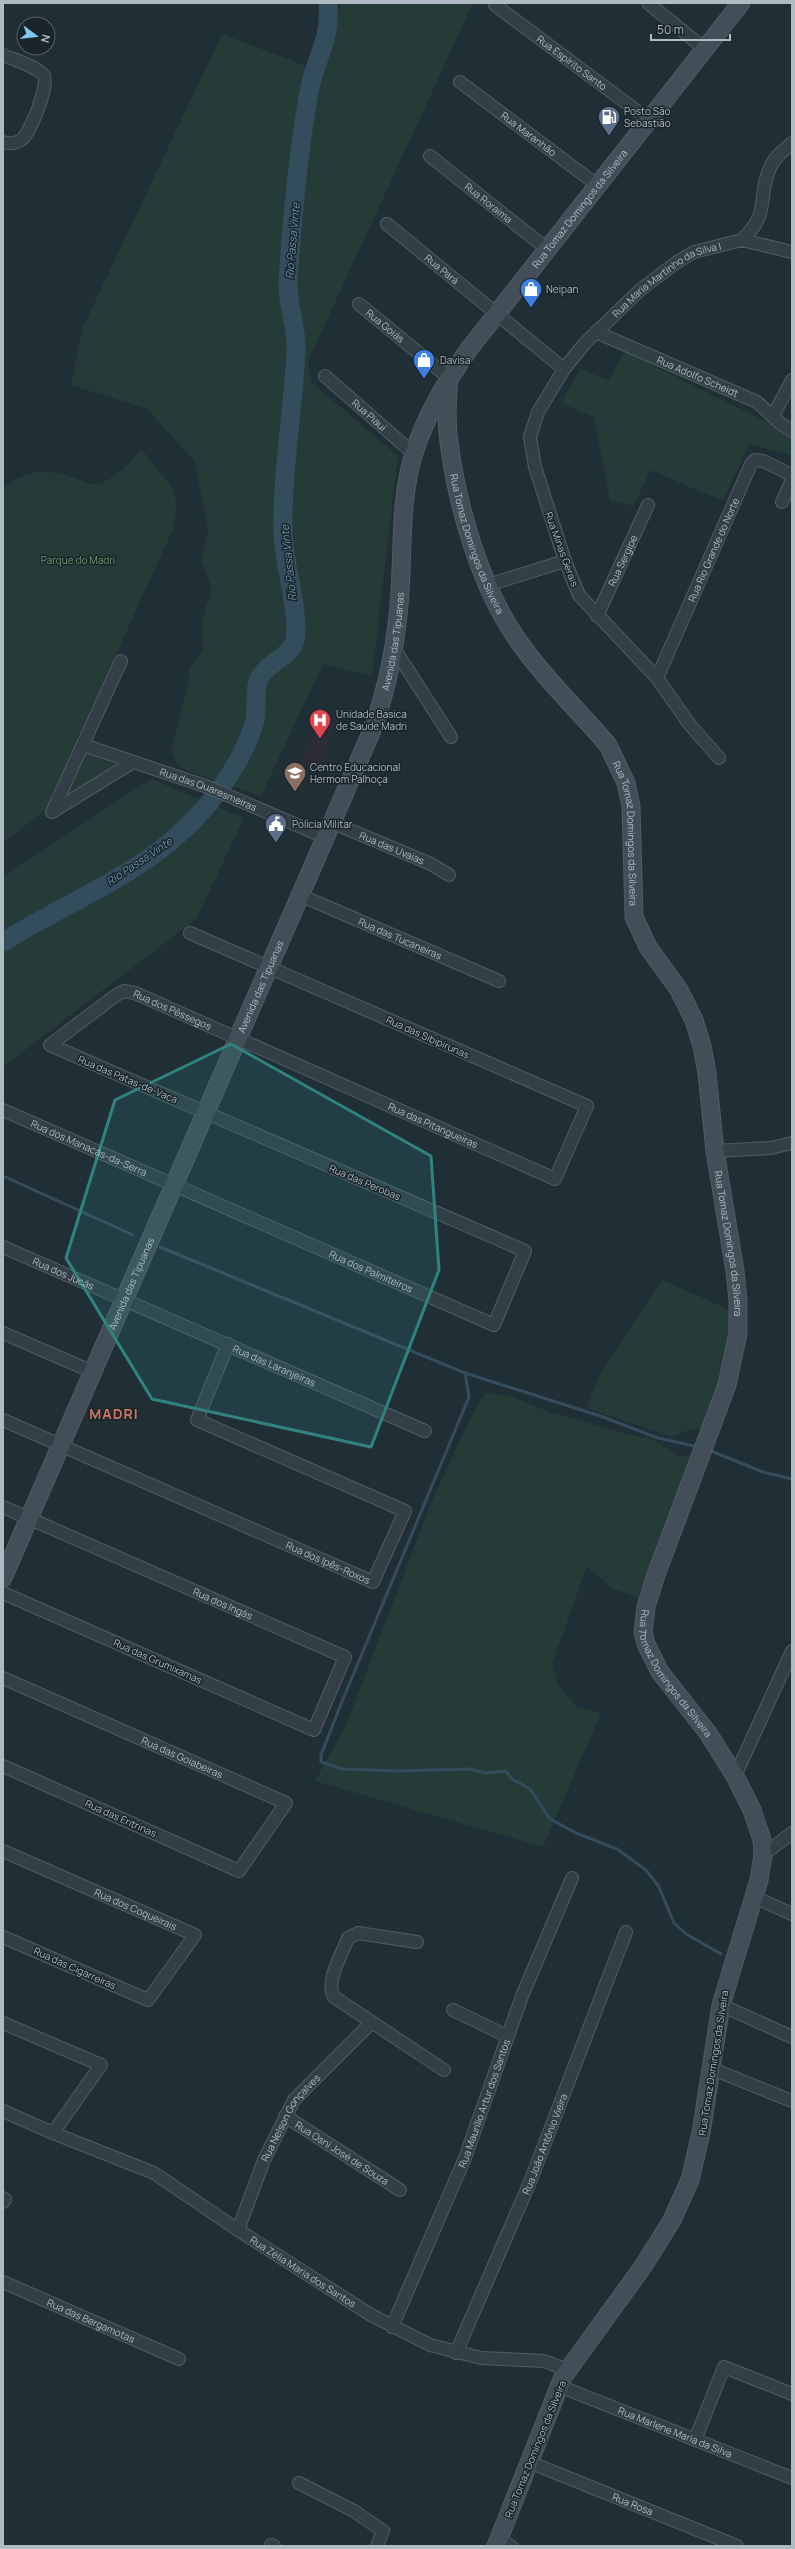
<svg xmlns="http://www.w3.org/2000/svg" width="795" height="2549" viewBox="0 0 795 2549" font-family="Manrope,sans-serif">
  <rect width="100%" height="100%" fill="#202e36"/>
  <path fill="#2b2c38" d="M319,716L336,723L323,757L331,760L326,774L300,764Z"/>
  <path fill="#253b37" d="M342,3H473L308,361L312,383L398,456L372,676L323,664L261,796L187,771L176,763L171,750L189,681V669L203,649L201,623L212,588L201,560L208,531L195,462L147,409L71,385L82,329L222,34L311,68Z
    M624,351L792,435V456L749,444L723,501L650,470L634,506L610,500L594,417L561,403L580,369L609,380Z
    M142,450L172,487L177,505L174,527L44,812L3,842V488C26,469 47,468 75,478C84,481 92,487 102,483C117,477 130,461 142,450Z
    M83,753L117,764L66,799L64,794Z
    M151,779L244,818L196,919L3,1067V876Z
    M662,1280L732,1311L733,1327L707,1431C694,1426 684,1432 672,1437L587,1408L599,1375Z
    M485,1393L509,1396L550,1412L634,1436L646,1437L656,1441L679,1456L696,1454L643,1600L612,1588L587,1567L552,1663L559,1686L577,1707L601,1713L543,1847L315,1781L345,1727L432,1501L464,1431Z"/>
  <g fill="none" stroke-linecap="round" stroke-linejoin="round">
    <path stroke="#344d5d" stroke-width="3" d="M3,1176L133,1235
      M160,1247L465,1373L600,1416L658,1438L694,1446
      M465,1373L469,1397L341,1704L321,1755V1762L343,1769L398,1771L470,1769L486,1773L506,1771L512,1779L530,1789L550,1819L576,1833L617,1849L646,1870L659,1887L674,1923L686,1934L721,1954
      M711,1451L763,1472L792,1479"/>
    <path stroke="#344d5d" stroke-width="19" d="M3,942C58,907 121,883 171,841C206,812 238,771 253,727C259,712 253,691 259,679C266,663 291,657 295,640C300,613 283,561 283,531C282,471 293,412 296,352C298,329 287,306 288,282C292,219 298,155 309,92C315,57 331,43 328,3"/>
    <g stroke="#515d64" stroke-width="14">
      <g id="street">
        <path d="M648,3L705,49"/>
        <path id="s1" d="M495,5L649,120"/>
        <path d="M3,55C14,60 37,66 44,76C49,86 30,134 21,140C15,144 9,144 3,142"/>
        <path id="s2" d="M460,82L597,185"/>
        <path id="s3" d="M430,156L547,249"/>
        <path id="s4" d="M387,224L564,369"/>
        <path d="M742,240C772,211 756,199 770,168C774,157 784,150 792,143"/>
        <path id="s5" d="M359,304L449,378"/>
        <path id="s6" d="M596,332L757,402L780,423L792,431"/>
        <path id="s7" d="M325,376L414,454"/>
        <path d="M773,416L792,380"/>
        <path d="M782,502L792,480"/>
        <path d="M488,585L565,561"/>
        <path id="s8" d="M597,616L648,505"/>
        <path d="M395,650L451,737"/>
        <path id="s9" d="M657,678L751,464L755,460L763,461L792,475"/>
        <path id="s10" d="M83,745L208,787L327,838"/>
        <path id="s11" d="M719,758L690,725L657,678L579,595L565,561L535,467L530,437L538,412L564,369L585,343L640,290L677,262L694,252L742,240L792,252"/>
        <path d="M52,812L121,661"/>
        <path d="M52,812L133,762"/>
        <path id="s12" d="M333,823L431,864L449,875"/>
        <path id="s13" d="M302,896L499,981"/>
        <path id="s14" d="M3,1110L494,1325L525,1251L50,1045L115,996L124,991L135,993L555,1179L587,1106L190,933"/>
        <path d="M715,1151L771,1148L792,1143"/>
        <path id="s15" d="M3,1247L425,1431"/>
        <path d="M3,1333L93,1372"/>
        <path id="s16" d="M3,1420L373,1582L405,1511L197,1420L228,1344"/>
        <path id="s17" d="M3,1507L345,1657L314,1730L3,1593"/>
        <path id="s18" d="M3,1678L286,1803L239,1871L3,1766"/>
        <path d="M735,1776L792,1651"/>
        <path id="s19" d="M3,1851L195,1935L148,2000L3,1937"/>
        <path d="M763,1855L792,1833"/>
        <path d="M754,1897L792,1914"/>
        <path d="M417,1942L358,1933L348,1938C342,1954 325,1982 334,1997L444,2070"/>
        <path d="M721,2005L792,2037"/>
        <path d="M453,2010L507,2036"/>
        <path d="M3,2023L101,2065L53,2133"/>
        <path d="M710,2068L792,2101"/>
        <path id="s20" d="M3,2111L53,2133L154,2173L238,2230L371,2315L430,2345L481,2358L544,2361L568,2370"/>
        <path id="s21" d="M285,2116L400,2190"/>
        <path d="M3,2198L5,2199L3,2202"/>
        <path id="s22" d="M238,2230L264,2160L294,2100L371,2023"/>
        <path id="s23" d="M3,2282L179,2359"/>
        <path id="s24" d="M392,2327L465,2158L522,1996L572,1878"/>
        <path id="s25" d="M456,2353L530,2182L626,1932"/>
        <path id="s26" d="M559,2386L792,2478"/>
        <path d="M695,2440L724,2367L792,2394"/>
        <path id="s27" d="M529,2462L737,2546"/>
        <path d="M299,2483L354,2511L383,2531L377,2546"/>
        <path d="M498,2540L511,2546"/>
        <path d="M271,2545L274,2546"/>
      </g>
    </g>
    <g stroke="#515d64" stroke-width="19">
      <g id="secondary">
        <path id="s28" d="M449,378C447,399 446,421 449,442C457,505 480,586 517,639C543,677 578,710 608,745L626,783L631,806L634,917L648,947L679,990L694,1020L702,1046L707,1073L715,1151L735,1271L738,1301V1333L727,1385L656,1575L646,1607L643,1632L646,1644L660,1672L708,1733L735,1776L752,1810L762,1840L763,1855L759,1880L721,2005L701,2133L690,2180L672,2220L644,2265L563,2377L496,2546"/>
        <path id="s29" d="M3,1578L373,728C389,683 397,639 400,592C403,546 400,498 414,453C426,415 446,382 469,349L741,3"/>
      </g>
    </g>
    <use href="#street" stroke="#333f47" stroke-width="12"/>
    <use href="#secondary" stroke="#424f59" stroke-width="17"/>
  </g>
  <path fill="#2f847f" fill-opacity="0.2" stroke="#2f847f" stroke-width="3" stroke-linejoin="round" d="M231,1044L431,1156L439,1270L371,1447L152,1399L66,1258L115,1100Z"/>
  <defs>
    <g id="fuel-pin" transform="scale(1.15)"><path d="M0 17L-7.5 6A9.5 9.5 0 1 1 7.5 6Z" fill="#5c6f8a" stroke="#19242b"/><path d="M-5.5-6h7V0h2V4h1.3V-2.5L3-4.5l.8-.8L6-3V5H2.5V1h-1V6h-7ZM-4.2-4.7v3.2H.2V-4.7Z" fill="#fff"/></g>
    <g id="shop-pin" transform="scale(1.15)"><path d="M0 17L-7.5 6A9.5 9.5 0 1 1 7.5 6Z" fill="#3f7fe0" stroke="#19242b"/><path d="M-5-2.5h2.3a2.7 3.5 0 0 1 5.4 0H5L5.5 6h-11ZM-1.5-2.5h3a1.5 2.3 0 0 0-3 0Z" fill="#fff"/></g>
    <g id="hospital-pin" transform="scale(1.15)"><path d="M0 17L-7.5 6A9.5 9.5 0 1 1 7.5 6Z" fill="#e0444e" stroke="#19242b"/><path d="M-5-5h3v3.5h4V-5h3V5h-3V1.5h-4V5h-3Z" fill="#fff"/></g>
    <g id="school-pin" transform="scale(1.15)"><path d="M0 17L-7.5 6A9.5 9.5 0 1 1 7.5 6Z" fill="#8d6e63" stroke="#19242b"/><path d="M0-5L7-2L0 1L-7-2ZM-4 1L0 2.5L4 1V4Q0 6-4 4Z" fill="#fff"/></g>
    <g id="civic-pin" transform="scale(1.15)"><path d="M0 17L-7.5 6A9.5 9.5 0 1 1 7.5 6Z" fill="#5c6f8a" stroke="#19242b"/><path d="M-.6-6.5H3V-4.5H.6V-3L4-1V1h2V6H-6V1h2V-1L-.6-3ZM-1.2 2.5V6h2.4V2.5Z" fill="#fff"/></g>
  </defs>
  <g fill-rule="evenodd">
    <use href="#fuel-pin" x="609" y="117"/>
    <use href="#shop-pin" x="531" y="289"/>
    <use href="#shop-pin" x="424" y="360"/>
    <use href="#hospital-pin" x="320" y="720"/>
    <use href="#school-pin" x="295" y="773"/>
    <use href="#civic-pin" x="276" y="824"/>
  </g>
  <g text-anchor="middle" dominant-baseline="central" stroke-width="3" stroke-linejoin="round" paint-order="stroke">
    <g font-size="10" fill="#aebbc3" stroke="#19242b">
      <text stroke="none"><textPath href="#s1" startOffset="96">Rua Espírito Santo</textPath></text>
      <text stroke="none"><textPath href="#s2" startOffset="86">Rua Maranhão</textPath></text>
      <text stroke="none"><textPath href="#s3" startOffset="75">Rua Roraima</textPath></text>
      <text stroke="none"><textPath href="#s29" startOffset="1503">Rua Tomaz Domingos da Silveira</textPath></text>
      <text stroke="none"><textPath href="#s4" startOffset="71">Rua Pará</textPath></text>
      <text stroke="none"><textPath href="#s11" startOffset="596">Rua Maria Martinho da Silva I</textPath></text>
      <text stroke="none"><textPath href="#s5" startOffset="34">Rua Goiás</textPath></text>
      <text stroke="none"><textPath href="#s6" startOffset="111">Rua Adolfo Scheidt</textPath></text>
      <text stroke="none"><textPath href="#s7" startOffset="59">Rua Piauí</textPath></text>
      <text stroke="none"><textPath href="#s28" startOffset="170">Rua Tomaz Domingos da Silveira</textPath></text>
      <text transform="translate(562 549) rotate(70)">Rua Minas Gerais</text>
      <text stroke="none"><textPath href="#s9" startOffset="140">Rua Rio Grande do Norte</textPath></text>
      <text stroke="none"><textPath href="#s8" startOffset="61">Rua Sergipe</textPath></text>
      <text stroke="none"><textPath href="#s29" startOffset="1016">Avenida das Tipuanas</textPath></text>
      <text stroke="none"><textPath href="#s10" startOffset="133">Rua das Quaresmeiras</textPath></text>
      <text stroke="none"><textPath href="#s28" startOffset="506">Rua Tomaz Domingos da Silveira</textPath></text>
      <text stroke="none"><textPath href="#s12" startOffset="64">Rua das Uvaias</textPath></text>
      <text stroke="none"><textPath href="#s13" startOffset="107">Rua das Tucaneiras</textPath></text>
      <text stroke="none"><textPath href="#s29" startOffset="645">Avenida das Tipuanas</textPath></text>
      <text stroke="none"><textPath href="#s14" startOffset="1278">Rua dos Pêssegos</textPath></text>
      <text transform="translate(428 1037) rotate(24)">Rua das Sibipirunas</text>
      <text transform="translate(128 1079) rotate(23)">Rua das Patas-de-Vaca</text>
      <text stroke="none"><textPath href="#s14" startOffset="1563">Rua das Pitangueiras</textPath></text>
      <text stroke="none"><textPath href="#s14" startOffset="94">Rua dos Manacás-da-Serra</textPath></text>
      <text transform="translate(365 1182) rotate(23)">Rua das Perobas</text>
      <text stroke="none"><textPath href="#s28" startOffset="937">Rua Tomaz Domingos da Silveira</textPath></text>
      <text stroke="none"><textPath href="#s14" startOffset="402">Rua dos Palmiteiros</textPath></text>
      <text stroke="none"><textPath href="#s15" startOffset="66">Rua dos Jucás</textPath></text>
      <text stroke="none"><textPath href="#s29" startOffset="321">Avenida das Tipuanas</textPath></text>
      <text stroke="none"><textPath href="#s15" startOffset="296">Rua das Laranjeiras</textPath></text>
      <text stroke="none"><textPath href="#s16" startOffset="355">Rua dos Ipês-Roxos</textPath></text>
      <text stroke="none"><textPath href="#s17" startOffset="240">Rua dos Ingás</textPath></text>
      <text transform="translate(158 1661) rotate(24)">Rua das Grumixamas</text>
      <text stroke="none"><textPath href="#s28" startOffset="1393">Rua Tomaz Domingos da Silveira</textPath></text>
      <text stroke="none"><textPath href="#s18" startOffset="196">Rua das Goiabeiras</textPath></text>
      <text transform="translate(121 1818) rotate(24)">Rua das Eritrinas</text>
      <text stroke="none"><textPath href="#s19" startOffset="145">Rua dos Coqueirais</textPath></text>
      <text transform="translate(75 1968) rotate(24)">Rua das Cigarreiras</text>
      <text transform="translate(713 2063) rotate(-81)">Rua Tomaz Domingos da Silveira</text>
      <text stroke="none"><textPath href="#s24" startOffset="242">Rua Maurílio Artur dos Santos</textPath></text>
      <text stroke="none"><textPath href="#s22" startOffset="125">Rua Nelson Gonçalves</textPath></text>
      <text stroke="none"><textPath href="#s25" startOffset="227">Rua João Antônio Vieira</textPath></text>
      <text stroke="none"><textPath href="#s21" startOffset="68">Rua Osni José de Souza</textPath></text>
      <text stroke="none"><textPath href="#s20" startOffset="342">Rua Zélia Maria dos Santos</textPath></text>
      <text stroke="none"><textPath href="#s23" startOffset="96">Rua das Bergamotas</textPath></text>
      <text stroke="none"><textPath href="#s26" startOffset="125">Rua Marlene Maria da Silva</textPath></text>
      <text transform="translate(535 2449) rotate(-68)">Rua Tomaz Domingos da Silveira</text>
      <text stroke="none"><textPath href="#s27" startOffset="112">Rua Rosa</textPath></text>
    </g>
    <g font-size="10" fill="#aebbc3" stroke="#19242b" text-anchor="start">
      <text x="624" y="111">Posto São<tspan x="624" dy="12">Sebastião</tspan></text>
      <text x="546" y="289">Neipan</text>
      <text x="440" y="360">Davisa</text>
      <text x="336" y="714">Unidade Básica<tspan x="336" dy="12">de Saúde Madri</tspan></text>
      <text x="310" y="767">Centro Educacional<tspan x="310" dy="12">Hermom Palhoça</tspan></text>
      <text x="292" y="824">Polícia Militar</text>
    </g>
    <g font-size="10" fill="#6e986f" stroke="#19242b">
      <text x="78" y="560">Parque do Madri</text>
    </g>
    <g font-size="11" font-style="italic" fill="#6f92a7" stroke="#19242b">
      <text transform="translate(292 241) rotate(-85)">Rio Passa Vinte</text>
      <text transform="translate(288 563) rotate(-96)">Rio Passa Vinte</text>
      <text transform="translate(139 861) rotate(-34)">Rio Passa Vinte</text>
    </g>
    <g font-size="14" font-weight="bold" letter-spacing="1" fill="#cf775d" stroke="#19242b">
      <text x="114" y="1413">MADRI</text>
    </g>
  </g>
  <rect width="795" height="2549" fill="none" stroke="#aebbc3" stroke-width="8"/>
  <g transform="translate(36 36) rotate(105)"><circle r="19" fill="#19242b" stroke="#556068"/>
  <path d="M0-3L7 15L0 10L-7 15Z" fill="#82c6f4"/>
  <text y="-6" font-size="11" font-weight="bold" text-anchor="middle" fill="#aebbc3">N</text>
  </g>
  <path d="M651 34v6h79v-6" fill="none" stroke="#aebbc3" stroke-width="2"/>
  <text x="657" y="34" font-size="12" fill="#aebbc3" stroke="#19242b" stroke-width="3" paint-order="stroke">50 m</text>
</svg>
